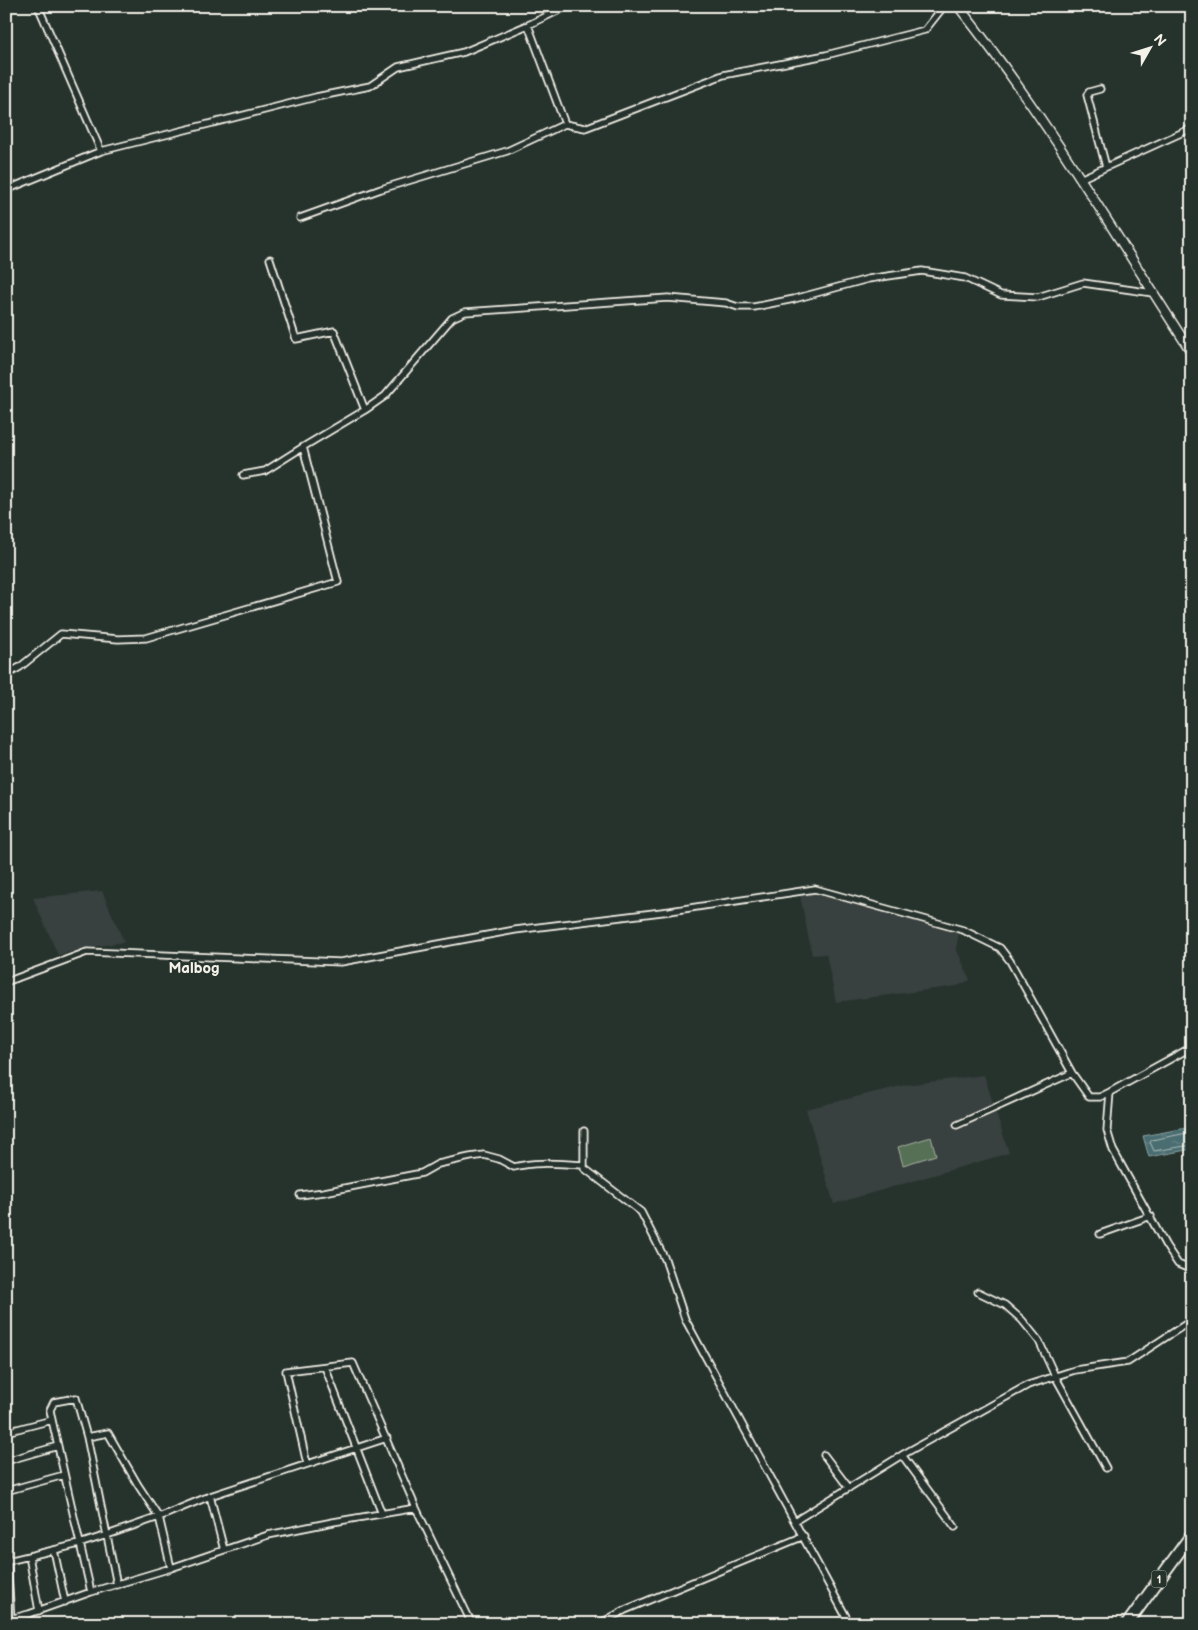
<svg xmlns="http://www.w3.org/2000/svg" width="1198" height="1630" viewBox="0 0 1198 1630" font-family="'Balsamiq Sans',sans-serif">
  <defs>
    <pattern id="water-ripples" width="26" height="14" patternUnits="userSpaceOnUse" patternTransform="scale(1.25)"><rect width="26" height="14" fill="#4a6d71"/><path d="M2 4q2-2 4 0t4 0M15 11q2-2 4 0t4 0" fill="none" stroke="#658285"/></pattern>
  </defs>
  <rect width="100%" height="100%" fill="#26332d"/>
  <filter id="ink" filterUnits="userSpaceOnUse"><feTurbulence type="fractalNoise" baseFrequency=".02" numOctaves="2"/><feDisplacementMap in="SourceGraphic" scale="10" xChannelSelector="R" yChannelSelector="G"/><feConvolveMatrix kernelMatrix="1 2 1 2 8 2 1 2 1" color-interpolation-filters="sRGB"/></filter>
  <g filter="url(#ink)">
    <path fill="#39403f" d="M102,891L124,942L93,947L58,955L33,898Z
      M815,892L959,933L956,948L970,980L957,986L836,1002L826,954L812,955L800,895Z
      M984,1075L1009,1153L834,1204L806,1109L905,1085Z"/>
    <path fill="#577056" stroke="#a6b09f" d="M931,1137L936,1155L903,1165L898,1147Z"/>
    <path fill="url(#water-ripples)" stroke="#8ea2a1" d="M1192,1127V1149L1149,1157L1143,1136Z"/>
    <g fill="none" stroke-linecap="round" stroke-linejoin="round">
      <path stroke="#b0bcb8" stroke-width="1" d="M1192,1132L1152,1140L1150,1142L1154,1151L1192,1145"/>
      <g stroke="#f4f1e8" stroke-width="9">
        <path id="minor" d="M38,6L101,151
          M1100,89L1089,92L1087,95L1106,167
          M565,124L585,128L723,75L826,55L925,30L944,6
          M1080,179L1192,128
          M6,190L101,151L316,97L370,86L398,67L464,52L528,25L568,6
          M300,218L381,189L507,151L565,124L528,25
          M270,259L296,339L334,331L365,410
          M243,475L265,471L303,447
          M6,675L20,667L61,634L118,639L146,638L338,582L303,447L365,410L385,396L452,318L465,312L668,298L726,303L738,307H754L794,299L868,279L922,271L965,278L1001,295L1038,297L1083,283L1153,293
          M6,982L87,952L341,962L515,930L670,911L815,889L963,930L1000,948L1010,961L1072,1073L1089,1097H1100L1110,1092L1192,1047
          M1110,1092L1107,1130L1113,1150L1166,1246L1178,1264L1192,1270
          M957,1125L1072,1073
          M584,1131V1168L641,1212L665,1259L685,1319L850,1624
          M300,1195L324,1192L422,1173L438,1164L470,1157L484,1155L499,1159L514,1167C537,1161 560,1164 584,1165
          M1100,1234L1151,1216
          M978,1292L1005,1305L1022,1320L1039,1341L1055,1376L1106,1468
          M325,1367L382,1514
          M52,1420L50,1410L54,1402L76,1398L87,1437
          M6,1432L52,1420L91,1592
          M824,1455L849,1488
          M902,1455L955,1527
          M6,1461L58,1446
          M307,1464L286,1371L353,1363L416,1508L472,1624
          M6,1491L64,1475
          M210,1496L224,1550
          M795,1521L902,1455L1028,1385L1075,1370L1128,1362L1192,1320
          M6,1545L11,1619
          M54,1550L65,1602
          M29,1556L39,1611
          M8,1561L79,1544L107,1535L159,1517L210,1496L387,1438
          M117,1585L87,1437L108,1433L138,1485L159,1517L171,1568
          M6,1620L29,1614L91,1592L171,1568L268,1535L333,1522L416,1508
          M599,1624L625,1610L804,1536"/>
      </g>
      <g stroke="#f4f1e8" stroke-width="11">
        <path id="tertiary" d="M958,6C1045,115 1116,236 1192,353"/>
      </g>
      <g stroke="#f4f1e8" stroke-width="14">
        <path id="trunk" d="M1127,1624L1192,1534"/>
      </g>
      <use href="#minor" stroke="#26332d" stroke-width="5.5"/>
      <use href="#tertiary" stroke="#26332d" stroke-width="8"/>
      <use href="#trunk" stroke="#26332d" stroke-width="10"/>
    </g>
  </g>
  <g text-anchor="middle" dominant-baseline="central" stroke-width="4.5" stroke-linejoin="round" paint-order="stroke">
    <rect fill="#26332d" stroke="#b6b8b0" stroke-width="1" x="1151.5" y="1570.5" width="15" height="17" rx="4"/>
    <g font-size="11" font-weight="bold" fill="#f4f1e8">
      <text x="1159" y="1579">1</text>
    </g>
    <g font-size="15" font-weight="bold" fill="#f4f1e8" stroke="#26332d">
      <text x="194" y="968">Malbog</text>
    </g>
  </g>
  <rect width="1198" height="1630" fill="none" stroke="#26332d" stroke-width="25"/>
  <rect x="12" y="12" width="1173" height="1605" fill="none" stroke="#f4f1e8" stroke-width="2" filter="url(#ink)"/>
  <g transform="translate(1150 48) rotate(51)" stroke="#26332d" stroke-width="4" paint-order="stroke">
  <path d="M0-4L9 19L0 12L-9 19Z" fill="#f4f1e8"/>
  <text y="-8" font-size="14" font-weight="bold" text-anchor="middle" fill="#f4f1e8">N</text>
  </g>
</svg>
